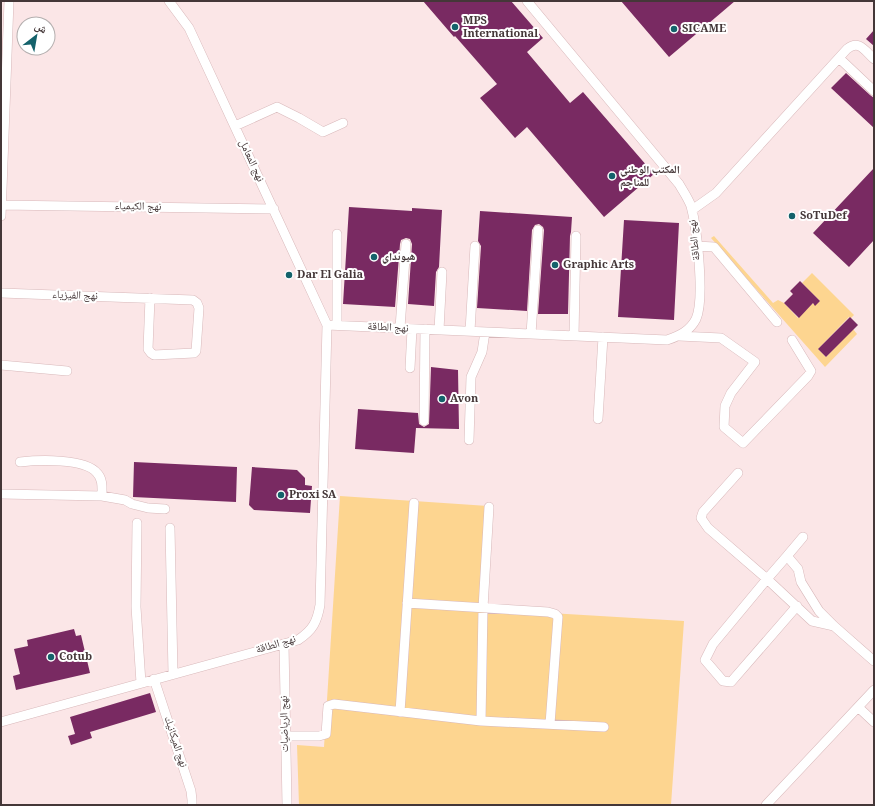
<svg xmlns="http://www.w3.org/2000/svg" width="875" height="806" viewBox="0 0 875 806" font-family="Georgia,'Noto Naskh Arabic',serif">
  <rect width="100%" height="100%" fill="#fbe6e7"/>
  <path fill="#fdd590" d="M714,236L773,303L778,300L784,303L798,318L813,303L815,305L820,301L802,283L812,273L854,315L851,318L849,317L818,349L826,357L853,329L857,334L825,367L711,238Z
    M340,496L488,506L481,609L684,621L671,805H299L297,745L324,747Z"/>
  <path fill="#792a62" d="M423,1H511L543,38L527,52L570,103L583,92L654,174L604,217L527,127L515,138L480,98L497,84L455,36L454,37Z
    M621,1H735L669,57Z
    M874,30V46L866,39Z
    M846,73L870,95L874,98V128L831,88Z
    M874,168V240L849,267L813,233Z
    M349,207L412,211V208L442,210L439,267L436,272L434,306L408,304L412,244L410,239L406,238L401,240L400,244L395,307L343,304Z
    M480,211L572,217L571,232L570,236L568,314H538L544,230L543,227L539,224L535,225L532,230L527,311L477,308L481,246L478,241Z
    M624,220L679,223L674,320L618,317Z
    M800,281L820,301L815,306L813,303L799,318L784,303L793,294L790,291Z
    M850,317L858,325L826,357L818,349Z
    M431,367L458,370L459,429L416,428L414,453L355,449L358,409L418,413L419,424L424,427L429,424Z
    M134,462L237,467L236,502L133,497Z
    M252,467L297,470L305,478V485L312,486L310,513L254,510L249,505Z
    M74,629L76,636L81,635L90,673L16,690L13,676L20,674L14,649L28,646L27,640Z
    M150,693L156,712L90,732L92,738L71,745L68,736L75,734L70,717Z"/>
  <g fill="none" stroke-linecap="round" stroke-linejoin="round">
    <g stroke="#d8b8ba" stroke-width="10">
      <path id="minor" d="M839,58L874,91
        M235,126L277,107L299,118L323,132L343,123
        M1,205L274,209
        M692,210L716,193L847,49C859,39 865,51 874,59
        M1,216L9,1
        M337,234V325
        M697,246L714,247L777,322
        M1,293L193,300L197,303L199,308L196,351L194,353L154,355L151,353L148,349L150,298
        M327,325L667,340C679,336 690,331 696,319C705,299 697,228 691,206C688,198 683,191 679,184L527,1
        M400,328L406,244
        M439,330L442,272
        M470,331L475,246
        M531,334L538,230
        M574,336L576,236
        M679,336L721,338L755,362L731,393L725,406L724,427L743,443L808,376L811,371L792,340
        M1,365L67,371
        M410,368L412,329
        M598,419L603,337
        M424,421L425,329
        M469,440L471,377L482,352L485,332
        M20,462C38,460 85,458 97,473C103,479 102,488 102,496
        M738,473L703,512L701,518L708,528L767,579L787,556L798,569L801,582L819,611L834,626L874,661
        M1,494L102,496L125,500L132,504L148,508L165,509
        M137,523L136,607L141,683
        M170,528L173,674
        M787,556L803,537
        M407,603L548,612L555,614L558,617L550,724
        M797,606L731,682L723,681L705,660L713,644L767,579L812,621L834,626
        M284,644L287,805
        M154,679L191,791L192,800V805
        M858,707L874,722
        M400,712L414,503
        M481,721L483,608L489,507
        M1,722L298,640C313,630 317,622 320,605L327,325L189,28L169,1
        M286,736H319L326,734L328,706L334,704L481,721L604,727
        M766,805L874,690"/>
    </g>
    <use href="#minor" stroke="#fff" stroke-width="9"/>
  </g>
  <g fill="#14626b" stroke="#fff" stroke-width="1.5">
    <circle cx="455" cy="27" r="4"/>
    <circle cx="674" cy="29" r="4"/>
    <circle cx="612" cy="176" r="4"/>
    <circle cx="792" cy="216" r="4"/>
    <circle cx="374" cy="257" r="4"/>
    <circle cx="555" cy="265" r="4"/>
    <circle cx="289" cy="275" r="4"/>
    <circle cx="442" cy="399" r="4"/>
    <circle cx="281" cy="495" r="4"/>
    <circle cx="51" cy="657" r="4"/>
  </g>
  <g text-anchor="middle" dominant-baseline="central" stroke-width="4" stroke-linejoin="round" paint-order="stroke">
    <g font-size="11" font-weight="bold" fill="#443738" stroke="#fff" text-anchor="start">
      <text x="463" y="21">MPS<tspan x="463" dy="13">International</tspan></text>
      <text x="682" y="29">SICAME</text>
      <text x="620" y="170">المكتب الوطني<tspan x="620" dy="13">للمناجم</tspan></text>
      <text x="800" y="216">SoTuDef</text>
      <text x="382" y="257">هيونداي</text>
      <text x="563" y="265">Graphic Arts</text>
      <text x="297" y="275">Dar El Galia</text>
      <text x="450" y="399">Avon</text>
      <text x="289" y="495">Proxi SA</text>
      <text x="59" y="657">Cotub</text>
    </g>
    <g font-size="11" fill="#443738" stroke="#fff">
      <text transform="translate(251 161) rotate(65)">نهج المعامل</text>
      <text transform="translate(138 207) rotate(1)">نهج الكيمياء</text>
      <text transform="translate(695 240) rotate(-96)">نهج الطاقة</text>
      <text transform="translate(75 296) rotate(2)">نهج الفيزياء</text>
      <text transform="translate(388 328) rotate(3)">نهج الطاقة</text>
      <text transform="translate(276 645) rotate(-16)">نهج الطاقة</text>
      <text transform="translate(285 724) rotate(-91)">نهج الرياضيات</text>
      <text transform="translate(175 742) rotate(72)">نهج الميكانيك</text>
    </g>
  </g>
  <rect width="875" height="806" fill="none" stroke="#443738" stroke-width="4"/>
  <g transform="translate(36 36) rotate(31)"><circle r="19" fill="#ffffff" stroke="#b4afaf"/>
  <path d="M0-3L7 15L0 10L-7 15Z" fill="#14626b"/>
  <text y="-6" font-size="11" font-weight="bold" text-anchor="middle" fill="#443738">ش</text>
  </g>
</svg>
